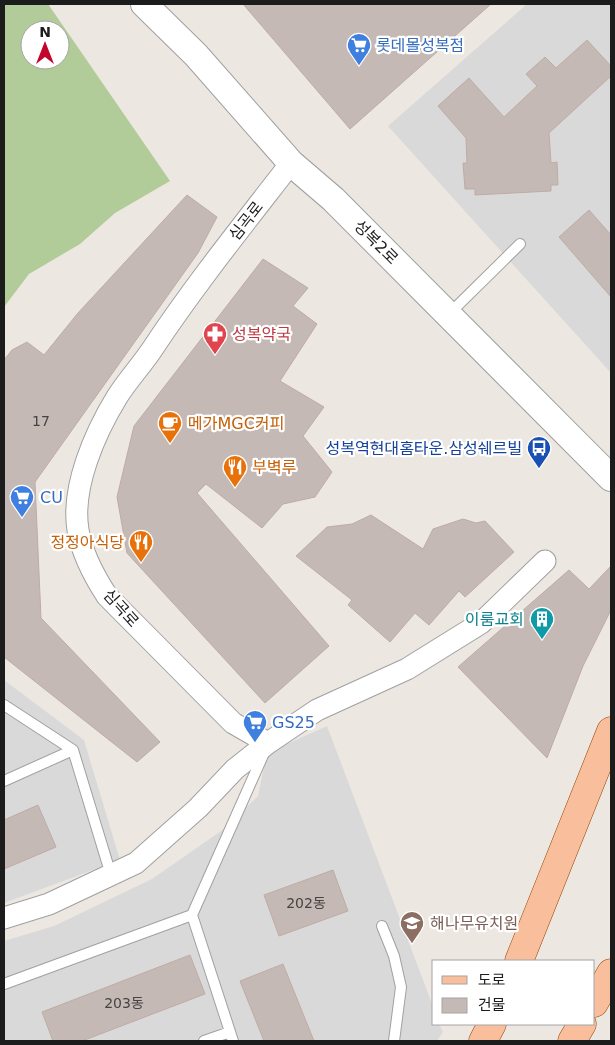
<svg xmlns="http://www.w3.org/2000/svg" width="615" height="1045" viewBox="0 0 615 1045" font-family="'DejaVu Sans','Noto Sans KR',sans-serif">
  <rect width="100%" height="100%" fill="#ede7e2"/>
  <path fill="#dad9d9" d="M527,4H611V373L388,126Z
    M4,680L84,740L120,860L4,903Z
    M327,726L434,1009V1024H439L443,1032L437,1041H4V941L54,926L152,879L221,831L258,796L267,753Z"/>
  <path fill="#b1cc98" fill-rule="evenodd" d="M4,4H48L170,181L115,213L80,244L29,274L4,307ZM30,30H60V60H30Z"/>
  <path fill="#c5b9b6" stroke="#bfaba5" d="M243,4H491L350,129Z
    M587,40L611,66V76L549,133L551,163L557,162L558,185H551V191L475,195V189H465L463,163H467L466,138L438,106L469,78L504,117L537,86L526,74L545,57L556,68Z
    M187,195L217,217L198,253L35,482L41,618L160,742L137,762L4,657V360L12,350L27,342L44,355L78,313Z
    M589,210L611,235V297L559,237Z
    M263,259L308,288L293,306L317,324L280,381L324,407L303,436L332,472L315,497L283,504L262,528L206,484L197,493L329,646L265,703L127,553L117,497L134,426Z
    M371,515L423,549L433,529L463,519L476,523L485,521L514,552L465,597L459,591L429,625L415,613L390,642L348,605L352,600L296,556L327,527L352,524Z
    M611,566V610L583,666L547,758L458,667L569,570L589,589Z
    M38,805L56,847L4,869V820Z
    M333,870L348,911L279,936L264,895Z
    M190,955L205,994L82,1041H53L42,1012Z
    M283,964L314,1041H264L240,981Z"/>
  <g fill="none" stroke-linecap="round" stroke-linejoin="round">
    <g stroke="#a0a0a0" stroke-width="12">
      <path id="service" d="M449,314L520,244
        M4,705L73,750L111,875
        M4,781L73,750
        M382,926L394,956L401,987L394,1041
        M4,984L192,915
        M204,1041L230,1032
        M233,1041L192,915L264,753"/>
    </g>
    <g stroke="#a0a0a0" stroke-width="23">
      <path id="minor" d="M268,743L317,710L407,669L481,623L545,561
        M4,918L49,904L136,863L198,808L235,769L268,743L233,723L107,596C94,576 82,554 78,530C71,487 95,433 117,397C127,381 140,367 151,351C194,286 243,225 291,163"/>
    </g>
    <g stroke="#a0a0a0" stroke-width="28">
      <path id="tertiary" d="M144,4L196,55L291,163L333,199L611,478"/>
    </g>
    <g stroke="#914504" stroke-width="29">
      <path id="primary" d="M519,961L611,731
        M594,1003L611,973
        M483,1041L492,1024
        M572,1041L582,1024"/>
    </g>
    <use href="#service" stroke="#fff" stroke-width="10"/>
    <use href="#minor" stroke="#fff" stroke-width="21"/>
    <use href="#tertiary" stroke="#fff" stroke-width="26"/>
    <use href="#primary" stroke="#f9be9b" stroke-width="28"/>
  </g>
  <defs>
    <g id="supermarket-pin" transform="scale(1.25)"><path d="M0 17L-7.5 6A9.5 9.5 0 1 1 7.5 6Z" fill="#3f7fe0" stroke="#fff"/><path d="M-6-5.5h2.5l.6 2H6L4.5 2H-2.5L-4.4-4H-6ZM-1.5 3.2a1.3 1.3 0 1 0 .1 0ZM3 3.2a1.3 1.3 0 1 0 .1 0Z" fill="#fff"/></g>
    <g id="pharmacy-pin" transform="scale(1.25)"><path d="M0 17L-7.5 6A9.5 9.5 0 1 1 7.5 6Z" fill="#e0444e" stroke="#fff"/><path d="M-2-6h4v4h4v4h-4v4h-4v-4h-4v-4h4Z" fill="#fff"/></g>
    <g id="cafe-pin" transform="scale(1.25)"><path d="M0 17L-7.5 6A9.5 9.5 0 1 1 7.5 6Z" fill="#e8710a" stroke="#fff"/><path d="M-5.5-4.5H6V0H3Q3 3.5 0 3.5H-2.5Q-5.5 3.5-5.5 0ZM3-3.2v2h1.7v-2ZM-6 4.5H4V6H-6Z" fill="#fff"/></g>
    <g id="bus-pin" transform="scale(1.25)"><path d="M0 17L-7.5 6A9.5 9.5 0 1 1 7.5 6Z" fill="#1a4fb4" stroke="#fff"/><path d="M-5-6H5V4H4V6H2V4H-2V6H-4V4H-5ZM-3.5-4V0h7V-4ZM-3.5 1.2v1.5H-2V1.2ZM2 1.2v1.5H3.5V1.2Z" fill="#fff"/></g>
    <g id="restaurant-pin" transform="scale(1.25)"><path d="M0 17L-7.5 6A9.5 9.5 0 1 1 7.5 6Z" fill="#e8710a" stroke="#fff"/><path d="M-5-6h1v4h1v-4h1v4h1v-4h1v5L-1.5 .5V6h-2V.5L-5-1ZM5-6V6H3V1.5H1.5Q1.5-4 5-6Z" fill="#fff"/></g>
    <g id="building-pin" transform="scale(1.25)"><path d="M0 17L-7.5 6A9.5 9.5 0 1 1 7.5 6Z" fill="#0f9aa8" stroke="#fff"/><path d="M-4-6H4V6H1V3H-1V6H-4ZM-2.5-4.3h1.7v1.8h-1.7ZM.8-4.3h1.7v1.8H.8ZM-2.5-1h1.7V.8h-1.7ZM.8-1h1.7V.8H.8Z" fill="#fff"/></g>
    <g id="school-pin" transform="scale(1.25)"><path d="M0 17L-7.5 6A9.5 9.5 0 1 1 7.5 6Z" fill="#8d6e63" stroke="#fff"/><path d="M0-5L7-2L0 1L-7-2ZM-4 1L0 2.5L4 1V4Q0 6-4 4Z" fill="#fff"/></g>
  </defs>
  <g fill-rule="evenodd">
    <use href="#supermarket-pin" x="359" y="45"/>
    <use href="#pharmacy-pin" x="215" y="334"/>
    <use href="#cafe-pin" x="170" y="423"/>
    <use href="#bus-pin" x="539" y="448"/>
    <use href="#restaurant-pin" x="235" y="467"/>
    <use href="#supermarket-pin" x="22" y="497"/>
    <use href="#restaurant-pin" x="141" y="542"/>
    <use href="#building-pin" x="542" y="619"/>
    <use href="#supermarket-pin" x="255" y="722"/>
    <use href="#school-pin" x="412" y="923"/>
  </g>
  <g text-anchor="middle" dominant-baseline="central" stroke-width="4.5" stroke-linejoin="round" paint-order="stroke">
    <g font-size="14" fill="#464342">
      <text x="41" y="421">17</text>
      <text x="306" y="903">202동</text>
      <text x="124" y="1003">203동</text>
    </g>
    <g font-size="16" fill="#366cbe" stroke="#fff" text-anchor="start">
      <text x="376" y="45">롯데몰성복점</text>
      <text x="40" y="497">CU</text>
      <text x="272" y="722">GS25</text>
    </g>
    <g font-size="16" fill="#1c1c1c" stroke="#fff">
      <text transform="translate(246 221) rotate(-52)">심곡로</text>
      <text transform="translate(376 242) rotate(45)">성복2로</text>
      <text transform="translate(121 608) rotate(48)">심곡로</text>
    </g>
    <g font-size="16" fill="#be3a42" stroke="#fff" text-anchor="start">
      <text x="232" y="334">성복약국</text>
    </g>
    <g font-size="16" fill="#c56008" stroke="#fff" text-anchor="start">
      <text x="188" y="423">메가MGC커피</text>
      <text x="252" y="467">부벽루</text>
      <text x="124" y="542" text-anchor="end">정정아식당</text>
    </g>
    <g font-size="16" fill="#164399" stroke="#fff" text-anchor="end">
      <text x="522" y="448">성복역현대홈타운.삼성쉐르빌</text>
    </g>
    <g font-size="16" fill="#0d838f" stroke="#fff" text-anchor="end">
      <text x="524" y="619">이룸교회</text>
    </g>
    <g font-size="16" fill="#785e54" stroke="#fff" text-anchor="start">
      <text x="430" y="923">해나무유치원</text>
    </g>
  </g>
  <rect width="615" height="1045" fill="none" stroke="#1c1c1c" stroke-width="10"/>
  <rect x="432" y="960" width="162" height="65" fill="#ffffff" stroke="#a4a4a4"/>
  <rect x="442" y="976" width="25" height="8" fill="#f9be9b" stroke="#a4a4a4"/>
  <text x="478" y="985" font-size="15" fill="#1c1c1c">도로</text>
  <rect x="442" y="998" width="25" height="15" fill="#c5b9b6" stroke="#a4a4a4"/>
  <text x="478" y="1010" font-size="15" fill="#1c1c1c">건물</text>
  <g transform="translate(45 45)"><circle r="24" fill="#ffffff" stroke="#a4a4a4"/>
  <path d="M0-4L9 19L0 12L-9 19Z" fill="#c3052c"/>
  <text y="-8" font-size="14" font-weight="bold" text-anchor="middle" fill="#1c1c1c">N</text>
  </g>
</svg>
